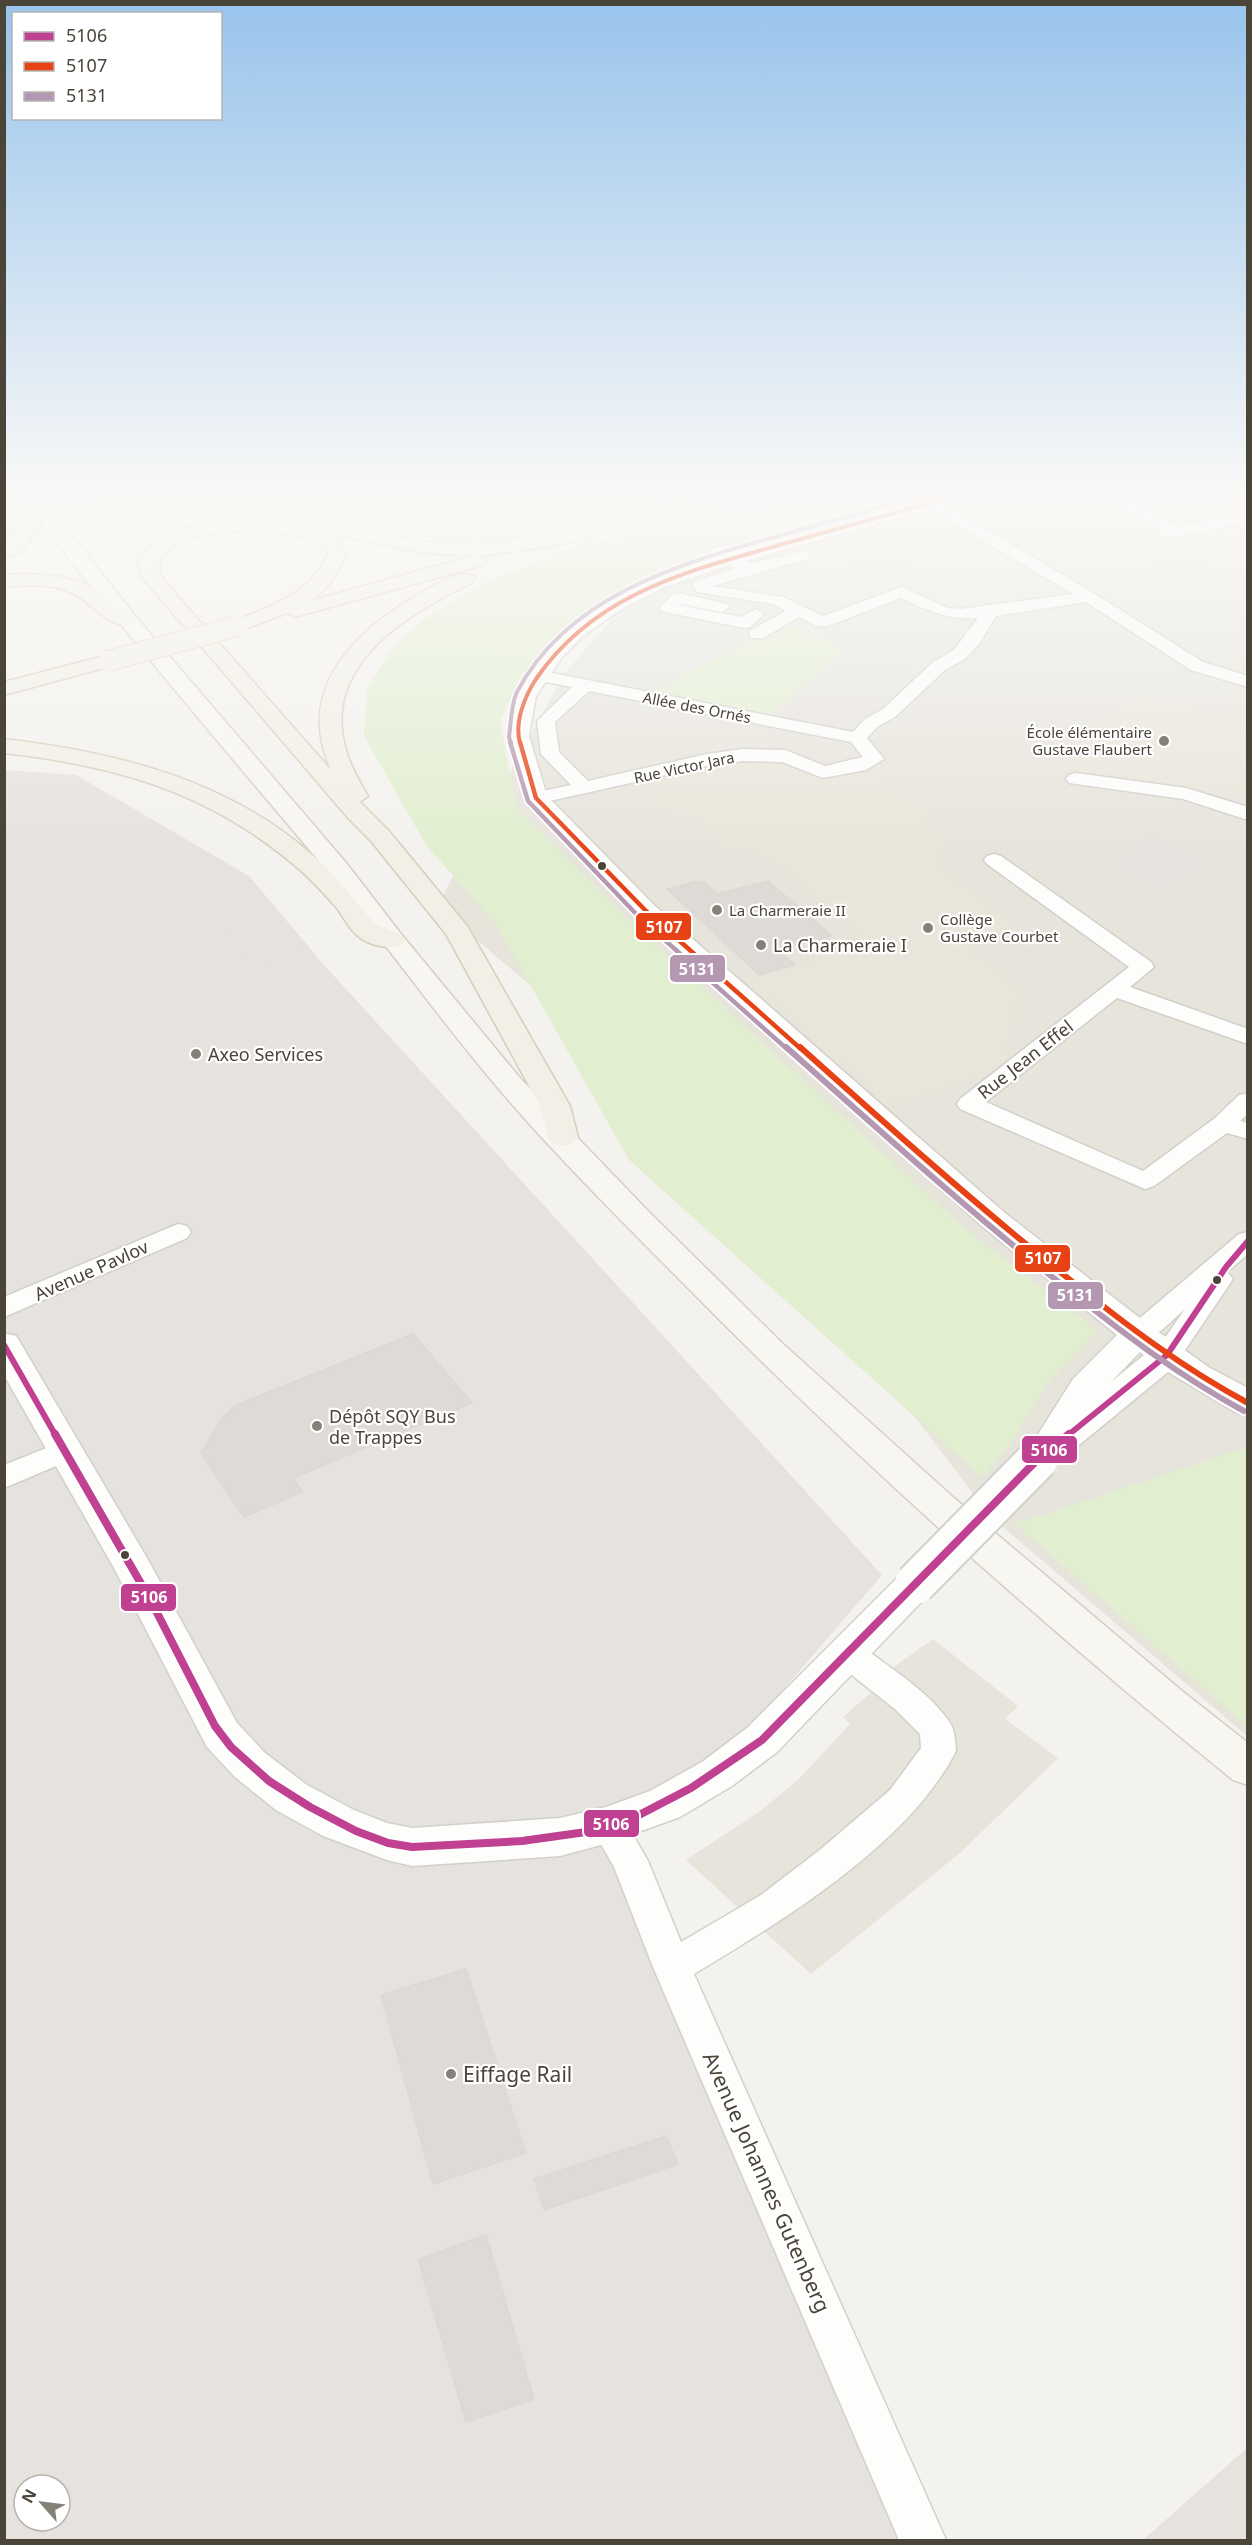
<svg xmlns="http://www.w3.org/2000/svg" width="1252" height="2545" viewBox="0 0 1252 2545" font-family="'Noto Sans',sans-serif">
  <rect width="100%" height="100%" fill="#f4f2ee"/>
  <path fill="#e7e4dc" d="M834,501H1247V1736L990,1516L693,1124L437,906L564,674L660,564Z
    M933,1639L1018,1706L1005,1719L1058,1758L960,1853L811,1974L686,1860L759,1812L799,1779L850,1724L843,1717L875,1689L895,1666Z"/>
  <path fill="#e6e2de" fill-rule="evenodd" d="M4,501H48L60,515L26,548L5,558Z
    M5,770L76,775L249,876L324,965L882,1575L690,1798L618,1836L923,2540H5ZM24,2485H60V2521H24Z
    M1247,2448V2540H1143Z"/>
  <path fill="#eae5da" d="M1247,524V580L1168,536Z
    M1135,700L1247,717V798L1065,771L1073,751L1088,732L1106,716Z
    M756,754L815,770L859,766L885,786L901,789L919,801L918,805L927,811L923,823L941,836L936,838L944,844L936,863L1017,925L961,942L1019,988L1002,1072L888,1105L746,979L868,945L843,921L845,920L765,855L759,856L746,846L731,850L696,818L687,820L679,811L671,813L627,778Z"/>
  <path fill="#e1eecf" d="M94,501H655L500,541L442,540L266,512L183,515L124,510Z
    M894,501L761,538L640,579L565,633L524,672L500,721L517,809L630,921L963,1227L1098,1331L1047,1383L1008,1448L982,1477L629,1160L496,924L426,845L364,736L367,690L392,648L421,621L481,584L586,542Z
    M786,622L842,650L768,716L646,695Z
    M1247,1447H1248L1247,1726L1015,1524Z"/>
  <path fill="#e6e3df" d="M853,537L929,567L886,581L811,550Z
    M1195,553L1247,581V586L1210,593L1204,590L1198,591L1145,562Z
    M683,591L761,606L734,628L655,613Z
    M857,646L922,659L847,730L778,715Z
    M1151,833L1218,860L1163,898L1117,870L1110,860Z
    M270,906L309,953L252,968L214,920Z"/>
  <path fill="#dedbd6" stroke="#dcd9d4" stroke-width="1.5" d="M698,881L705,883L717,894L768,881L832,936L778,950L795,965L759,975L667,889Z
    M413,1334L472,1403L293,1478L303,1492L244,1517L201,1453L223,1417L236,1405Z
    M466,1969L526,2153L433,2184L381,1995Z
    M666,2136L678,2164L544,2210L534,2179Z
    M486,2235L534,2399L466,2422L418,2259Z"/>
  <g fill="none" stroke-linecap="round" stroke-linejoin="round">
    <g stroke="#d2d0cb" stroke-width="3">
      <path id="minor" d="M924,501H938L1095,594L1203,662L1248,676V687L1191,670L1086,602L996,616L979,644L966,658L945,670L895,717L877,727L867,738L884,759L866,770L823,778L782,762L743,761L707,766L536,804L529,802L526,798L529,794L571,785L541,754L537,721L572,687L531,679L528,675L531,671L537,670L853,732L865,719L883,709L933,662L954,650L978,618C948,620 928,611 901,598L828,626H816L799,617L763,638H751L749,634L751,630L786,611L773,604L697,592L693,584L695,581L736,568L710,558L707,555L712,548L808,535L811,538L803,543L727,554L752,563L803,551L808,553L811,556L808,559L712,586L783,597L823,616L902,587L948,608L961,609L1073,594L925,506ZM589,691L851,742L863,757L825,766L785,750L743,749L707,754L588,781L559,752L555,722Z
        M1111,501H1130L1178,526L1248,514V523L1167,538L1162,536L1159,533L1162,530Z
        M678,593L728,604L730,607L722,612L681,604L679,605L741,617L756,609L764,614L750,627L744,628L661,611L659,608L672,595Z
        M1076,773L1186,788L1248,807V820L1183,799L1069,783L1066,779L1069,775Z
        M994,854L1001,856L1151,962L1154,967L1130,987L1248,1029V1044L1117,998L986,1102L1143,1171L1215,1118L1239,1095L1248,1093V1114L1240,1121L1248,1123V1139L1227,1133L1154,1186L1145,1189L960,1109L957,1104L960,1099L1129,967L987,864L984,860L987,856Z
        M178,1224L187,1226L191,1232L187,1238L4,1317V1297Z
        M1248,1232V1254L1227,1272L1233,1279L1177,1362L1167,1364L1157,1362L1153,1355L1185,1309C1168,1323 1151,1347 1128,1340L1124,1334L1128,1328L1239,1234Z
        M64,1441L75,1444L79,1451L75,1458L4,1488V1465Z
        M847,1640L859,1644C888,1667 926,1689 948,1720C955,1729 955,1740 956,1751C909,1844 782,1921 694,1974L946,2540H899L653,1967L614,1867L590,1825L595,1814L608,1810L621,1814L648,1861L681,1942L761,1895L821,1849L890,1790L921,1748L920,1734L895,1709L835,1662L830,1653L835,1644Z"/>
    </g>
    <g stroke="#d2d0cb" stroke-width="3">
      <path id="tertiary" d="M917,501H947L944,505L720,568L663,588L620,610L582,637L563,656L536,696L529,736L547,796L655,906L1005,1213L1150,1326L1210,1368L1248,1388V1415L1235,1412L1168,1372L1051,1468L1038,1472L1025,1468L1020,1459L1025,1450L1039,1439L1037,1436L1073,1379L1117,1335L983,1227L637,916L528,803L507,736L514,696L548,648L568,629L606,602L649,580L706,560ZM1140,1352L1144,1355L1111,1382Z
        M4,1333L16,1336L21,1344L147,1558L237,1723L265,1753L307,1785L354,1810L387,1823L412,1828L560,1818L606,1807L650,1791L702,1762L747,1728L901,1574L915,1569L929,1574L935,1584L929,1594L777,1752L732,1786L680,1817L608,1843L560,1856L412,1866L387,1860L323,1836L276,1810L235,1777L207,1747L114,1568L4,1375Z"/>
    </g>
    <g stroke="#d3cfc5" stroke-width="3">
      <path id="secondary" d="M26,501H45L135,616L347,864L401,934L520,1078L649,1212L782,1343L954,1498L1182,1691L1248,1743V1785L1233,1780C1041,1624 855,1458 681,1281C619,1218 555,1155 498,1088C435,1014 379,934 317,859C218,741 117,625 26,501Z"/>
    </g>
    <g stroke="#d6cebb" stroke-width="3">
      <path id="primary" d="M10,501H28C40,526 34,550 4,558V543C21,531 18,519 10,501Z
        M45,501H69L93,510L130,514H209L218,519L214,523L259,520L299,524L308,519L423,542L477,545L576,529L680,501H711L708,505L555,546L479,556L486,561L483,565L295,617L287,613L238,632L231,630L228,626L231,622C270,606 311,595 328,553C308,516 122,525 166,583L331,770C294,689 355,630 421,593C435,586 455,571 472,575L475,579L472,583C407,614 321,665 346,750C350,766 360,782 368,796L360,802L389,831L467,926L570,1106L578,1137L574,1143L563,1146L552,1143L548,1137L540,1106L446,934L371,841L349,819L141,576L138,562C154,536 174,529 204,525C169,526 68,530 45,501ZM332,534L423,553L472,556L310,601C328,589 339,573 346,553Z
        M25,574L58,576L85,584L138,620L135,624C108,631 92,601 70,592C50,583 26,585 4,587V575Z
        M108,655L115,657L118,661L115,665L4,695V682Z
        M4,739C114,752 223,778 309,852C333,873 351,896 371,919C381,931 398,929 405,940L401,946C389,949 373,946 362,939C350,932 344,917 336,907C321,890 305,873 287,859C202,790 111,765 4,753Z"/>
    </g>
    <use href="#minor" fill="#fdfdfc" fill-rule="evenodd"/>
    <use href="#tertiary" fill="#fdfdfc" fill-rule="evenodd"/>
    <use href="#secondary" fill="#f7f6f1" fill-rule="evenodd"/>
    <use href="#primary" fill="#f2efe6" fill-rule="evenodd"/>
    <g stroke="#d2d0cb" stroke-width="44" stroke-linecap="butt">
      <path id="tertiary-bridge" d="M915,1584L1038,1459"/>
    </g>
    <g stroke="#d6cebb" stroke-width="22" stroke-linecap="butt">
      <path id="primary-bridge" d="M108,661L238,626"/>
    </g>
    <use href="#tertiary-bridge" stroke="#fdfdfc" stroke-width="40"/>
    <use href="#primary-bridge" stroke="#f2efe6" stroke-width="20"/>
    <g stroke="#fff" stroke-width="10">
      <path id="bus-1-far1" d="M4,1345L56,1436
        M1067,1436L1167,1355L1226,1267L1248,1241"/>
    </g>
    <g stroke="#fff" stroke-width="12">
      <path id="bus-1" d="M55,1434L151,1601L215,1726L231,1747L269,1781L310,1807L356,1831L388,1843L412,1847L522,1841L586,1832L641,1814L691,1788L762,1740L1038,1459L1069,1434"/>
    </g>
    <g stroke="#fff" stroke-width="7">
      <path id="bus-2-far2" d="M520,743C514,722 525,696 536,679C595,593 688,571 783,544C834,530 886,515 937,501"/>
    </g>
    <g stroke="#fff" stroke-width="8">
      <path id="bus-2-far1" d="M520,742L536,798L646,911L801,1049"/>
    </g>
    <g stroke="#fff" stroke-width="10">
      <path id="bus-2" d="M800,1047C888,1126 976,1205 1069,1279C1126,1325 1183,1368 1248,1403"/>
    </g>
    <g stroke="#fff" stroke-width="7">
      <path id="bus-3-far2" d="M511,743L509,737C511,724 511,704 517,692C567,597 675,565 771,538C815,526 859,513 903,501"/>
    </g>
    <g stroke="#fff" stroke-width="8">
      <path id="bus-3-far1" d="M510,742L528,801L640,918L787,1049"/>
    </g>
    <g stroke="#fff" stroke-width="10">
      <path id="bus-3" d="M786,1047C878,1129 968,1211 1065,1287C1123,1333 1179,1376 1244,1411"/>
    </g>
    <use href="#bus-1-far1" stroke="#c04191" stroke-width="6"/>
    <use href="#bus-1" stroke="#c04191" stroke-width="8"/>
    <use href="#bus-2-far2" stroke="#e74215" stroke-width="4"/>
    <use href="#bus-2-far1" stroke="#e74215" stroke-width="4.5"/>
    <use href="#bus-2" stroke="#e74215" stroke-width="6"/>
    <use href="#bus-3-far2" stroke="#b498b1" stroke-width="4"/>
    <use href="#bus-3-far1" stroke="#b498b1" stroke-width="4.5"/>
    <use href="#bus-3" stroke="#b498b1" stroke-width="6"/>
  </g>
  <linearGradient id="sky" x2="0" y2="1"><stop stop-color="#98c4ec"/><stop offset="0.58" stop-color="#faf9f7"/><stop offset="1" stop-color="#faf9f7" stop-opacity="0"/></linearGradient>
  <rect width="1252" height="858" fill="url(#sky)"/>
  <g fill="#868178" stroke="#fff" stroke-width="2">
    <circle cx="1164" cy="741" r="6"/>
    <circle cx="717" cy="910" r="6"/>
    <circle cx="928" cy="928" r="6"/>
    <circle cx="761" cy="945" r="6"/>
    <circle cx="196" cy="1054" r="6"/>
    <circle cx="317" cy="1426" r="6"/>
    <circle cx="451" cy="2074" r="6"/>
  </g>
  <g fill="#4b4439" stroke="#fff" stroke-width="2">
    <circle cx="602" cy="866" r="5"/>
    <circle cx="1217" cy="1280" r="5"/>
    <circle cx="125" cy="1555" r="5"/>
  </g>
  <g text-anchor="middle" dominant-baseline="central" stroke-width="4.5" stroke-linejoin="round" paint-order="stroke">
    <g font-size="15" fill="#4b4439" stroke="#fff">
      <text transform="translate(697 707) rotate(11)">Allée des Ornés</text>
      <text transform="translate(684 767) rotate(-12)">Rue Victor Jara</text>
    </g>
    <g font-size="15" fill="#4b4439" stroke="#fff" text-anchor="start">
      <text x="1152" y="732" text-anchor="end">École élémentaire<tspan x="1152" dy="17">Gustave Flaubert</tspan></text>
      <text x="729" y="910">La Charmeraie II</text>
      <text x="940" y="919">Collège<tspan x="940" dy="17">Gustave Courbet</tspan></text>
    </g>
    <g font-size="18" fill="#4b4439" stroke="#fff" text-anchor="start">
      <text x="773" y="945">La Charmeraie I</text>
      <text x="208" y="1054">Axeo Services</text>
      <text x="329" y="1416">Dépôt SQY Bus<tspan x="329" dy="21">de Trappes</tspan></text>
    </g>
    <g font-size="18" fill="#4b4439" stroke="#fff">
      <text transform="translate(1025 1059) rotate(-38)">Rue Jean Effel</text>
      <text transform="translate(91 1270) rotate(-24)">Avenue Pavlov</text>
    </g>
    <g font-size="21" fill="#4b4439" stroke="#fff" text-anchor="start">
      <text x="463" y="2074">Eiffage Rail</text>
    </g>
    <g font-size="21" fill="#4b4439" stroke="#fff">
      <text transform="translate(767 2182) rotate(66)">Avenue Johannes Gutenberg</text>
    </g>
  </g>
  <g stroke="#fff" stroke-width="2">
    <rect x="635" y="912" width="57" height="29" rx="6" fill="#e74215"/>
    <rect x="669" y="954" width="57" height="29" rx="6" fill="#b498b1"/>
    <rect x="1014" y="1244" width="57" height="29" rx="6" fill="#e74215"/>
    <rect x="1047" y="1281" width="57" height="29" rx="6" fill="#b498b1"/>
    <rect x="1021" y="1435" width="57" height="29" rx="6" fill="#c04191"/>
    <rect x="120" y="1583" width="57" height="29" rx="6" fill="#c04191"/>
    <rect x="583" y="1809" width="57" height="29" rx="6" fill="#c04191"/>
  </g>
  <g font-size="16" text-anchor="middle" font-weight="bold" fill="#fff">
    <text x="664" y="933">5107</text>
    <text x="697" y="975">5131</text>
    <text x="1043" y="1264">5107</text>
    <text x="1075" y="1301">5131</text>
    <text x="1049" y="1456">5106</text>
    <text x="149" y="1603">5106</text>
    <text x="611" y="1830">5106</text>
  </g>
  <rect width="1252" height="2545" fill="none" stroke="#4b4439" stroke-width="12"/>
  <rect x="12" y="12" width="210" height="108" fill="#ffffff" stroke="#b7b4b0" stroke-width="1.5"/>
  <rect x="24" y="32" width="30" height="9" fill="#c04191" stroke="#b7b4b0" stroke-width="1.5"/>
  <text x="66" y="42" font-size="18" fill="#4b4439">5106</text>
  <rect x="24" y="62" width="30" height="9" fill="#e74215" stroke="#b7b4b0" stroke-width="1.5"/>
  <text x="66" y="72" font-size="18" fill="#4b4439">5107</text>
  <rect x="24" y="92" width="30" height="9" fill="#b498b1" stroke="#b7b4b0" stroke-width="1.5"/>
  <text x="66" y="102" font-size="18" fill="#4b4439">5131</text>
  <g transform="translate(42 2503) rotate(298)"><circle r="28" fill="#ffffff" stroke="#b7b4b0" stroke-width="1.5"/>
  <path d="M0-4.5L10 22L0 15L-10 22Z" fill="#868178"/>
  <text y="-9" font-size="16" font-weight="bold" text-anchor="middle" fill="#4b4439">N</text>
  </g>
</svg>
